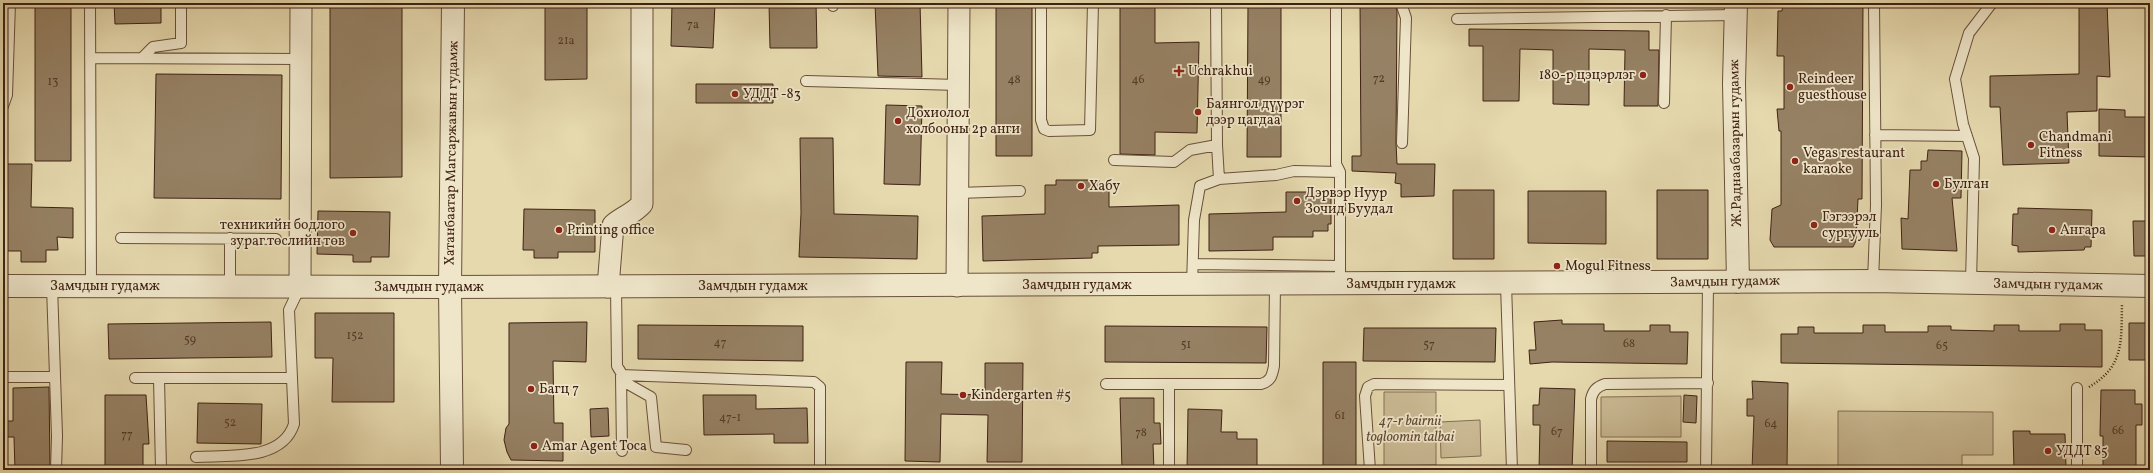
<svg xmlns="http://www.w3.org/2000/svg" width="2153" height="473" viewBox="0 0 2153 473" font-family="Vollkorn,serif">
  <rect width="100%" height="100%" fill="#e6d9ae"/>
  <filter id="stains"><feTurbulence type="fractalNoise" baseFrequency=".005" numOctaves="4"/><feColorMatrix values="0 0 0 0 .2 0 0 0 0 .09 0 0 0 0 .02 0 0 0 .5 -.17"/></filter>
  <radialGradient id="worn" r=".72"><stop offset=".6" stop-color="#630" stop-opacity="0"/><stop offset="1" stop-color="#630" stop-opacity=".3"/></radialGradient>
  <path fill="#caba94" stroke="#846e54" d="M1384,392H1436V465L1384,466Z
    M1681,396V437H1601V397Z
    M1838,411L1993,412V455H1962V470H1838Z
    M1480,420L1481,456L1441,458L1440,422Z"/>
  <path fill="#968164" stroke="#3f2213" d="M35,3H71V161H35Z
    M114,3H161V23L115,24Z
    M330,3H402V177L330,178Z
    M545,3H587V79L545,80Z
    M672,3H715L713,48L671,46Z
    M769,3H816L817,48H770Z
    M875,3H920L922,77L878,76Z
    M996,3H1032V156H996Z
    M1120,3H1155V43L1199,42L1197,133L1155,132V155L1120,154Z
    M1248,3H1281V157H1247Z
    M1360,3H1395L1397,11L1396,143L1397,164H1435L1434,196L1401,197V184L1395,183L1396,173L1352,171V156H1361Z
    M1783,3H1863L1862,199H1858L1856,241L1853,247H1774L1770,240L1772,209L1781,205V131H1779L1777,109H1784V56H1777L1778,11H1782Z
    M2079,3H2107L2110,77L2097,76V111L2067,112L2069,163L2003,165L2000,107H1990V76L2079,74Z
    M1469,29L1649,31V50H1659L1658,106H1624L1625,50L1589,49V105L1553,104V50L1520,49L1519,101H1483V46H1469Z
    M156,74L282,75L281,199L154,198Z
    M696,84H773V103H696Z
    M886,105L922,106L920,185L884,184Z
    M2099,109L2125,110V117H2150V157L2099,156Z
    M800,138H833L834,214L918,216L917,259L799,257L801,213Z
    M1928,150L1962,151L1961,198H1952L1957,251L1902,249L1901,218L1908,219L1910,170H1921V161H1927Z
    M3,164H32L31,207L73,208V238L57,237L58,250H46V262H21V251H7V226L3,225Z
    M1056,180H1099V187H1109V207L1179,205V245L1098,246V253H1092V258L983,261L982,216L1045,214V185H1056Z
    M1453,190H1494V259H1453Z
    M1657,190H1708V259H1657Z
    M1528,191H1606V244L1528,243Z
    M1286,192H1331V224H1328V231H1313V237H1273V250L1209,251V214L1286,212Z
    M2018,208L2092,210L2091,247H2085L2084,250L2018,252V246L2012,245L2013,214H2018Z
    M524,209L595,210V252H558V258H534V250H523Z
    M318,211L390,212L389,257H371V262H353V255L317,254Z
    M2133,221H2150V256H2134Z
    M315,313H394V402H332L333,358H315Z
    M1562,320V324H1604V331H1650V325H1670V332H1688L1687,364L1552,362L1530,364L1529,350H1536L1534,322Z
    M271,322L272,357L109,359L108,324Z
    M587,322L586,362L553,361L554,423H563V461L511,460L507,452L504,440L506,428L509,424V323Z
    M2129,323H2150V360H2129Z
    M2060,324H2085V330H2102V367L1781,363V334H1798V327H1814V333H1863V325H1885V332H1928V326H1951V330L1994,331V325H2019V331H2060Z
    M638,325L803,326V361L638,359Z
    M1105,326L1267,327L1266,363L1105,362Z
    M1364,328H1496L1495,362L1363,361Z
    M906,362H942L941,394L985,395V363H1023L1022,462H987L988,415L941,414L940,462L905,461Z
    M1323,362H1356V470H1323Z
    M1752,381L1788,383L1787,470H1752L1754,416H1747V399H1753Z
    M49,387L50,470H15L14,437H3V421H13V388Z
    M1540,388L1575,389L1572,470H1539L1540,425H1533V405H1539Z
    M2101,390H2135V404H2142V425H2136V470H2103V436H2100Z
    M105,395H146L149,444H143V466H137L138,470H105Z
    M703,395H756V409L807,408L808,443H774V434L704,435Z
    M1684,395L1697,396L1696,423L1683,422Z
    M1120,398H1154V423H1160L1161,444H1153L1154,470H1122Z
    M198,403L262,404L261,444L197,443Z
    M608,408L609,436L591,437L590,409Z
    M1188,409L1222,410L1221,432H1237V439H1257V470H1187Z
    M2013,431H2030V434H2065L2066,467L2014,469Z
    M1607,441L1687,442V462H1607Z"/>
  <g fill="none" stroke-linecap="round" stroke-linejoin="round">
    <g stroke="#69503a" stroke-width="12">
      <path id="service" d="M90,3L91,287
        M1041,3V120L1044,129L1049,131L1090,130L1093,3
        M1216,3L1217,145
        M1336,3V164L1340,172
        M1401,3L1406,18L1402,143
        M833,6V3
        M1457,19L1736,15
        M90,58L301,59
        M142,58L153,47L181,43V3
        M806,81L959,85
        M1664,103L1666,15
        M3,106L7,95L10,3
        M1875,135L1967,136
        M1114,160L1174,162L1190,150L1217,145L1219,179L1276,175L1294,171L1340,172V284
        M958,193L1020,191
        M121,238L276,239
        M1193,264L1340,266
        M1873,281L1876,205L1874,3
        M1971,283L1974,158L1963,124L1955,79L1969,33L1992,3
        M1506,284L1512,470
        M1192,285L1194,220L1200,186L1219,179
        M52,286L57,436L56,470
        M230,287V238
        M616,287L617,366L628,384L651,397L656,447L686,450
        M3,377H55
        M135,378H291
        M159,378L161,470
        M1106,384H1261C1271,381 1272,376 1274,366L1275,284
        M1169,384V470
        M2077,388V470
        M622,451L621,375L814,382L820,387V470
        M196,457C227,455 282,462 294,424L289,310L300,287
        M1370,470L1365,396L1368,387L1374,384L1509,385
        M1591,470V399C1593,391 1596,387 1605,384L1708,383
        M1706,470L1708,283"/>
    </g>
    <g stroke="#69503a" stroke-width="23">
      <path id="minor" d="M957,286L959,3
        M300,287L301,3
        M608,287L613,225C622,217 633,214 642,204V3"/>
    </g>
    <g stroke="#69503a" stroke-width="24">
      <path id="tertiary" d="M1736,3L1734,83L1738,282
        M3,286L450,287L1873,281L2150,286
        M452,470L450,287L453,3"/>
    </g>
    <path stroke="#3f2213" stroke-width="2.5" stroke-dasharray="1 2" stroke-linecap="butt" d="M2089,387C2125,366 2121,340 2122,304"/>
    <use href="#service" stroke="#efe6ca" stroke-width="10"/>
    <use href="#minor" stroke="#efe6ca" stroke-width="21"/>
    <use href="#tertiary" stroke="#efe6ca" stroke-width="22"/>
  </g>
  <g fill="#8f2418" stroke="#efe6ca" stroke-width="1.5">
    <path d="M1177 65h4v4h4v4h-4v4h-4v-4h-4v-4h4z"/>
    <circle cx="1643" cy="75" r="4"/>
    <circle cx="1790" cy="87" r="4"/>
    <circle cx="735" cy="94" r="4"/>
    <circle cx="1198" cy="112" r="4"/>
    <circle cx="898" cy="121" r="4"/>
    <circle cx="2031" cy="145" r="4"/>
    <circle cx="1795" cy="161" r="4"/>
    <circle cx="1936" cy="184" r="4"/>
    <circle cx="1081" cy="186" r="4"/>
    <circle cx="1297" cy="201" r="4"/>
    <circle cx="1814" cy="225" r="4"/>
    <circle cx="559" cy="230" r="4"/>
    <circle cx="2052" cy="230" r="4"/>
    <circle cx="353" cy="233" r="4"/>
    <circle cx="1557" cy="266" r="4"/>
    <circle cx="531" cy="389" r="4"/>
    <circle cx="963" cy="395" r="4"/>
    <circle cx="534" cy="446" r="4"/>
    <circle cx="2048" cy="451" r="4"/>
  </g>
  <g text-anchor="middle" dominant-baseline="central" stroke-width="3.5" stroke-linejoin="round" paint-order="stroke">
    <g font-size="12" fill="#553a27">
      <text x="693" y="25">7а</text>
      <text x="566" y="41">21а</text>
      <text x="1379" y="79">72</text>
      <text x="1014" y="80">48</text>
      <text x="1138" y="80">46</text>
      <text x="1264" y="80">49</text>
      <text x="53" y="82">13</text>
      <text x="355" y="336">152</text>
      <text x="190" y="340">59</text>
      <text x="720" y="343">47</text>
      <text x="1629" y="344">68</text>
      <text x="1186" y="345">51</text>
      <text x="1429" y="345">57</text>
      <text x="1942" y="346">65</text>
      <text x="1340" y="416">61</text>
      <text x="730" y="418">47-1</text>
      <text x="230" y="423">52</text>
      <text x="1771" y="424">64</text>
      <text x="2118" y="431">66</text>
      <text x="1557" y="432">67</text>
      <text x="1141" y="433">78</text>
      <text x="127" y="435">77</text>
    </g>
    <g font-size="14" fill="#3f2213" stroke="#efe6ca" text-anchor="start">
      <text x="1188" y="71">Uchrakhui</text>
      <text x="1635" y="75" text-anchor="end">180-р цэцэрлэг</text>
      <text x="1798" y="79">Reindeer<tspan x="1798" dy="16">guesthouse</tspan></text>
      <text x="743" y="94">УДДТ -83</text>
      <text x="1206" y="104">Баянгол дүүрэг<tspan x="1206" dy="16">дээр цагдаа</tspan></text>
      <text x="906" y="113">Дохиолол<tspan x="906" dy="16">холбооны 2р анги</tspan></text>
      <text x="2039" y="137">Chandmani<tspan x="2039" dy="16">Fitness</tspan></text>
      <text x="1803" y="153">Vegas restaurant<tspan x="1803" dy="16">karaoke</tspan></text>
      <text x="1944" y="184">Булган</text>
      <text x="1089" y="186">Хабу</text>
      <text x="1305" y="193">Дэрвэр Нуур<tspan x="1305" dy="16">Зочид Буудал</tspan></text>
      <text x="1822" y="217">Гэгээрэл<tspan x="1822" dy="16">сургууль</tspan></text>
      <text x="345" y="225" text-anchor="end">техникийн бодлого<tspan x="345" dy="16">зураг төслийн төв</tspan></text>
      <text x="567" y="230">Printing office</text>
      <text x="2060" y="230">Ангара</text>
      <text x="1565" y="266">Mogul Fitness</text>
      <text x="539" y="389">Багц 7</text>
      <text x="971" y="395">Kindergarten #5</text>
      <text x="542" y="446">Amar Agent Toca</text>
      <text x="2056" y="451">УДДТ 85</text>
    </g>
    <g font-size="14" fill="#3f2213" stroke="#efe6ca">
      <text transform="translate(1736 143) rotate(-91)">Ж.Раднаабазарын гудамж</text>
      <text transform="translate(452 153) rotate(-89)">Хатанбаатар Магсаржавын гудамж</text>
      <text transform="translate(1725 282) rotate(-1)">Замчдын гудамж</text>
      <text x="1401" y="284">Замчдын гудамж</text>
      <text x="1077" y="285">Замчдын гудамж</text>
      <text transform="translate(2048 285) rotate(1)">Замчдын гудамж</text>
      <text x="105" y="286">Замчдын гудамж</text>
      <text x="753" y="286">Замчдын гудамж</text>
      <text x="429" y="287">Замчдын гудамж</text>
    </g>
    <g font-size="14" font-style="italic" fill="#624833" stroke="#efe6ca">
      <text x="1410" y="421">47-r bairnii<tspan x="1410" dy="16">togloomin talbai</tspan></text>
    </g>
  </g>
  <rect width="2153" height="473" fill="none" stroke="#e6d9ae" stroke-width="16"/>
  <rect x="4" y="4" width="2145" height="465" fill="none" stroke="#3f2213" stroke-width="2"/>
  <rect x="8" y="8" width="2137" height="457" fill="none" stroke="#3f2213"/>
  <rect width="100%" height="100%" filter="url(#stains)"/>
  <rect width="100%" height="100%" fill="url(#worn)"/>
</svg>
